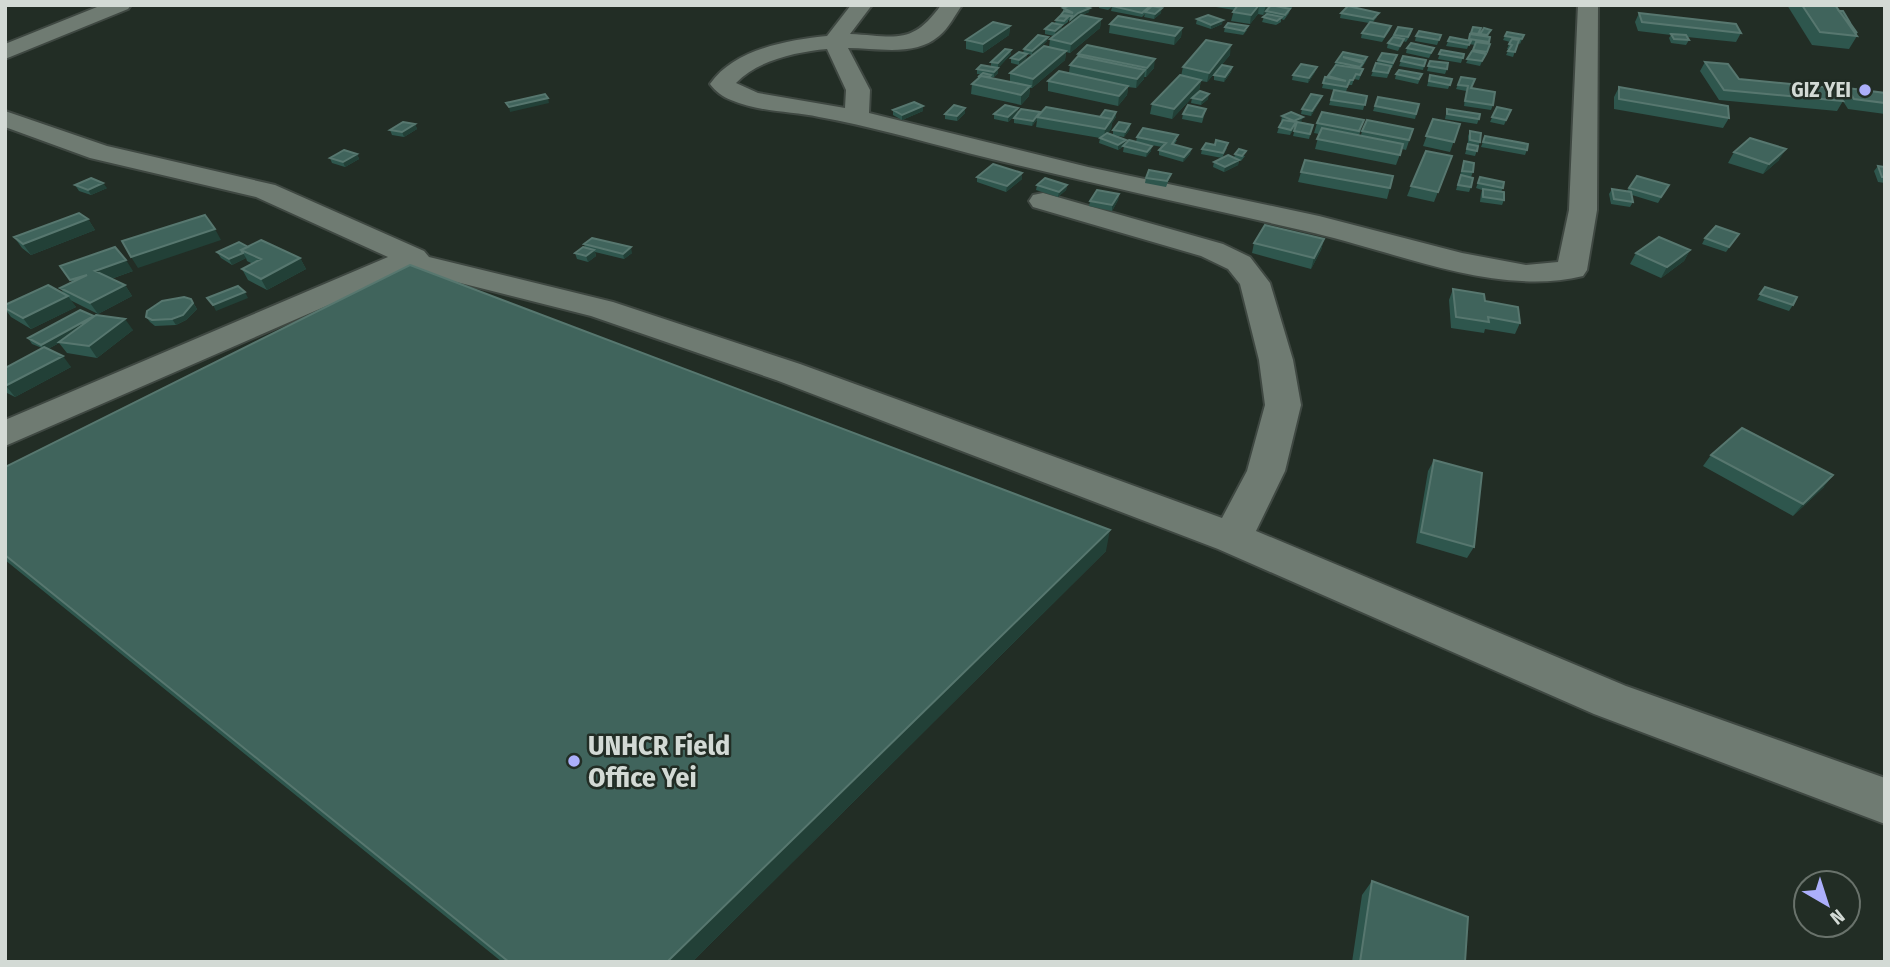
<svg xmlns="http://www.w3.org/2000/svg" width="1890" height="967" viewBox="0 0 1890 967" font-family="'Fira Sans Condensed',sans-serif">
  <rect width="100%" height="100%" fill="#222d25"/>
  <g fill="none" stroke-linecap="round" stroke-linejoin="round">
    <g stroke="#3f4842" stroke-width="4">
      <path id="minor" d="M102,5H131L128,9L5,59V44Z
        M851,5H872L850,34C895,36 912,46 941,5H962C955,15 949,28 939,36C915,57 877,48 848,48L870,90L869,113L1088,167L1319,216L1462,253L1526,265L1558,262L1569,210L1578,5H1598L1597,210L1587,270L1583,276C1498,297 1396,252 1314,233C1198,206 1083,182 968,153C918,140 869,126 819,117C791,111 758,112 731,100C723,97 715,91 710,84C734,49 788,40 827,36ZM827,49L846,90L845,108L758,93L736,83C758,60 796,52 827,49Z
        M5,111L107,146L275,185L424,251L429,257L613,302L800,364L1222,518L1247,471L1265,405L1259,360L1240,284L1228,269L1201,256L1033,207L1029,201L1033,195L1043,193L1223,244L1250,257L1270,283L1293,360L1301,405L1285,471L1256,531L1626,686L1885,778V824L1594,714L1218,549L776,380L591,316L409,270L5,446V420L388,257L256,197L90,158L5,127Z"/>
    </g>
    <use href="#minor" fill="#6f7b72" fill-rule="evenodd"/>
  </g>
  <path fill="#2e564d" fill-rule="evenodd" d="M1099,5H1152L1150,8L1161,13L1154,19L1144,17L1145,14L1142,17L1111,11L1112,7L1108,10L1099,8Z
    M1210,5H1294L1290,10L1289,13L1284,20L1281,19V22L1276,25L1262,22L1266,12L1263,15L1258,14L1250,24L1231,21L1234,10L1210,6Z
    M1787,5H1837L1836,6L1839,11L1849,21L1848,23L1857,33L1856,34L1857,36L1849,49L1812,45Z
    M1063,8L1089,12L1082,15L1101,19L1100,28L1070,53L1066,52L1065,60L1032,88H1030L1029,96L1021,105L971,94L972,84L981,74H977V69L998,68V73L994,77H991V78L1010,82V73L1049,47L1050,39L1054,36L1045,34V29L1055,23L1056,20L1060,16L1063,12ZM1068,20L1071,21V23L1062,29V26L1068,22Z
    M1341,13L1377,17L1373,22L1391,26L1390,30L1382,42L1361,38L1362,33L1369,23L1340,18Z
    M1639,13L1741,33L1736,42L1687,37L1689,40L1686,45L1671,43L1669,38L1671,35L1638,31L1635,22Z
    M1197,19L1222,24L1211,29L1196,24Z
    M1110,24L1182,28L1181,37L1174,45L1109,33Z
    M1010,26L1009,35L983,53L966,49V40Z
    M1225,27L1247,30L1243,35L1224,32Z
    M1398,27L1412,29L1411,34L1406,42L1403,41L1398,51L1387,48L1388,43Z
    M1473,27L1481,28L1478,36H1480L1484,28L1491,30L1488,37H1490L1488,44H1490L1480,66L1466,63L1475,45L1469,44L1467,49L1446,46L1450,37L1468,40Z
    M1507,32L1524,35L1520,44L1518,43L1513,57L1506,55L1509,49H1507L1510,42L1503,40Z
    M1441,35L1437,45L1415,41L1416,36Z
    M1048,37L1047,41L1032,55L1027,54L1026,58L1019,65L1011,63V58L1023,53L1024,49Z
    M1407,48H1434L1429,58L1406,53Z
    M1441,50L1464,54L1461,63L1438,59Z
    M1011,54L998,68L991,67V62Z
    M1078,54L1154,68L1146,77H1144V79L1136,88L1128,87L1127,95L1118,106L1048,91V81L1069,73L1070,65L1078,57Z
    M1230,55L1207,82L1201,81L1199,90L1172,119L1150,114L1152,104L1181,76L1183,67Z
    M1403,56L1426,60L1423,70L1399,66Z
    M1367,57L1366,61L1361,69H1363L1359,80L1354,79L1352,85H1348L1346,92L1367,96L1363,110L1329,105L1334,90L1322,88L1325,77L1328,78L1336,62Z
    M1378,60H1395L1392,68H1391L1387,78L1371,76Z
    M1430,61L1447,69L1445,74L1427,71Z
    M1705,62L1739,79L1843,101L1837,111L1719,100L1700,71Z
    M1232,67L1231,72L1224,82L1214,80V75Z
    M1315,72L1308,83L1292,80L1293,75Z
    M1396,74L1420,79L1418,84L1395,79Z
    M1430,75L1452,79L1448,89L1427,86Z
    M1461,77L1471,88L1493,105L1491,110L1464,106L1466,91L1456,89Z
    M1619,87L1729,118L1723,128L1614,109V97Z
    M1847,88L1885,93V114L1848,109L1841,98Z
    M1322,96L1320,101L1311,116L1301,114L1302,109Z
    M1378,97L1419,104L1415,119L1373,111Z
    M1192,98L1208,99L1201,105L1191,103Z
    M1497,107L1511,110L1504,125L1490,122Z
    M1206,109L1202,123L1182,119L1183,114Z
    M1447,109L1479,119L1477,124L1445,119Z
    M893,110L923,111L902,120L893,115Z
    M965,113L957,121L945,119V114Z
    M1018,113L1008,122L994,119V114Z
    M1040,114L1116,117L1112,123L1111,129L1108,133L1126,140L1125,145L1151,151L1146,157L1123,152L1124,146L1118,150L1099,143L1100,138L1036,127L1037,120L1032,126L1014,123V118Z
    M1282,116L1313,125L1309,139L1293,136L1296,125L1290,135L1277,133L1279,127L1282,122L1281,121Z
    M1433,119L1460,124L1450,152L1423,146Z
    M1317,123L1361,130L1359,135H1361L1362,131L1413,129L1406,150L1402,149L1396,165L1315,149L1319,134L1314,133Z
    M415,124L417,129L404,137L392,135L390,130Z
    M1130,124V129L1124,137L1113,135V130Z
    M1470,131L1480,142L1475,156L1465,154L1468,144V136Z
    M1485,136L1527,150L1525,155L1481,147Z
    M1137,137L1177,140L1174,145L1191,149L1190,154L1183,162L1159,155V150L1162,147L1136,142Z
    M1227,148L1222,158H1234L1235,154L1245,156L1241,161L1239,160L1238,165L1224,172L1213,167L1214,162L1222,158L1201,154L1202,149Z
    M1734,152L1779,160L1763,174L1728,163Z
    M357,154L359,159L345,167L332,163L330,158Z
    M1452,156L1434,202L1407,196L1411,186Z
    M1464,161L1473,172L1471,177V187L1469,192L1456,190Z
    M1878,166L1885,167V183L1878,182L1874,171Z
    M1301,172L1390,188L1387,199L1298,182Z
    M1171,174L1166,187L1145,183L1146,178Z
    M977,177L1022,179L1006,192L977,182Z
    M1480,177L1503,188L1501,192L1504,200L1502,205L1480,202L1481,194L1482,190L1476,188Z
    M75,185L107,188L91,195L79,191Z
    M1037,185H1067L1066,190L1058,197L1036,190Z
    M1669,185L1658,203L1632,195L1633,202L1630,207L1611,204L1609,194L1612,189L1627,191L1629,188Z
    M1119,194L1118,200L1112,211L1089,206L1090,201Z
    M88,219L95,230L31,255L22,248L14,237Z
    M1739,234L1726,252L1702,244L1705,238Z
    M1324,239L1321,250L1311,269L1252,253L1254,243Z
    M584,244L632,253L624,259L595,252L596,256L588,262L577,259L575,253L585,248Z
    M248,247L300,258L306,269L267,290L248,280L242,269L253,264L247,261L246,258L232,265L221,258L217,252Z
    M1690,250L1684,261L1661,278L1630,264L1636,253Z
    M60,266L133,271L111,279L125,285L132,296L98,314L70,300L76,307L31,329L11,317L5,309V305L65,295L60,288L72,282Z
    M1765,287L1793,305L1789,311L1757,300Z
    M1453,289L1485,301L1520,323L1515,334L1485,329L1484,333L1451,328L1449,300Z
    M191,299L197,309L186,320L176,325L155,326L150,322L146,317Z
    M94,316L133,330L97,358L67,353L59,343L48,349L71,367L15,397L5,392V368L42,348L32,344L28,338Z
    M1711,455L1824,487L1793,516L1703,466Z
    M1434,460L1474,547L1467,558L1416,543L1428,471Z
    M5,467L1106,551L692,962H502L5,560Z
    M1372,881L1465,962H1352L1362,895Z"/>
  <path fill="#224037" d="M1259,5L1258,14L1250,24L1251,15Z
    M1266,5H1268L1267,9L1263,15Z
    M1090,8L1089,12L1077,17L1071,24V19L1078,13Z
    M1162,8L1161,13L1154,19L1155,14Z
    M1101,19L1100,28L1070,53L1071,44Z
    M1223,20L1222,24L1211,29V25Z
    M1062,25V29L1055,36V31Z
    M1010,26L1009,35L983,53V44Z
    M1182,28L1181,37L1174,45L1175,36Z
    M1048,37L1047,41L1032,55V51Z
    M1231,45L1230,55L1207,82L1209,73Z
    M1011,50V54L998,68V63Z
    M1066,51L1065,60L1032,88L1033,79Z
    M1027,54L1026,58L1019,65V60Z
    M1155,59L1154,68L1146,77L1147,68Z
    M1232,67L1231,72L1224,82L1225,77Z
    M1317,67L1315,72L1308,83L1309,78Z
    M998,68V73L994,77V72Z
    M1145,70L1144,79L1136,88L1137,79Z
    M1201,80L1199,90L1172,119L1174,109Z
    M1030,86L1029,96L1021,105V95Z
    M1128,86L1127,95L1118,106L1119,96Z
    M1209,94L1208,99L1201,105L1202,100Z
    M1322,96L1320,101L1311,116L1312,111Z
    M548,98L549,103L510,112L509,107Z
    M923,106V111L902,120V115Z
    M965,108V113L957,121V116Z
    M1018,108V113L1008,122V117Z
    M1040,112L1039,117H1037V120L1032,126L1033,121Z
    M1116,112V117L1112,123L1111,129L1104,139L1105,129Z
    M1303,117L1301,122L1295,125L1290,135L1294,121Z
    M415,124L417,129L404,137L402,132Z
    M1130,124V129L1124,137L1125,132Z
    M1126,140L1125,145L1118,150V145Z
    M1152,146L1151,151L1146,157L1147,152Z
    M1191,149L1190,154L1183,162L1184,157Z
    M1786,149L1779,160L1763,174L1769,164Z
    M357,154L359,159L345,167L343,162Z
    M1239,160L1238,165L1224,172L1225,167Z
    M1022,173V179L1006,192L1007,186Z
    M103,183L107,188L91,195L88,190Z
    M1067,185L1066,190L1058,197L1059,192Z
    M1119,194L1118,200L1112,211V205Z
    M88,219L95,230L31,255L23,244Z
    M215,229L221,240L138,268L131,257Z
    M1324,239L1321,250L1311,269L1314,258Z
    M631,247L632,253L624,259L623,254Z
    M594,250L596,256L588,262L586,256Z
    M1690,250L1684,261L1661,278L1667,267Z
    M243,253L246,258L232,265L229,259Z
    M300,258L306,269L267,290L261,279Z
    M126,260L133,271L102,282L95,271Z
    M125,285L132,296L98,314L90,303Z
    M245,292L248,298L216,311L213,305Z
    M68,296L76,307L31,329L23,318Z
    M193,303L197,309L186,320L176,325L172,319Z
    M94,316L98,322L46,350L41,345Z
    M125,319L133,330L97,358L89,346Z
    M63,356L71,367L15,397L6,386Z
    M1833,475L1824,487L1793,516L1803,504Z
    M1110,530L1106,551L692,962H667Z"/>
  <path fill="#40645c" stroke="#57776f" stroke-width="2" d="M1071,5H1082L1090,8L1078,13L1071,19L1072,16L1061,15L1064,11L1073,13L1063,8Z
    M1113,5H1149L1150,6L1142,13L1112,6Z
    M1238,5H1259L1251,15L1233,12Z
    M1271,5L1290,9L1285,15L1266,11Z
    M1802,5H1835L1857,36L1820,32Z
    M1152,6L1162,8L1155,14L1145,12Z
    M1348,6L1379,13L1373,19L1341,13Z
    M1839,11H1843L1849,21L1846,20Z
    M1639,13L1736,24L1741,33L1642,22Z
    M1267,14L1282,17L1277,21L1263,17Z
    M1081,15L1101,19L1071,44L1050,39Z
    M1208,15L1223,20L1211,25L1197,19Z
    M1060,16L1068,17L1064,21L1056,20Z
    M1118,16L1182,28L1175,36L1110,24Z
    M993,22L1010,26L983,44L966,40Z
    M1370,22L1391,26L1384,37L1362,33Z
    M1052,23L1062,25L1055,31L1045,29Z
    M1228,23L1248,26L1244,31L1225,27Z
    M1848,23H1850L1857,33L1855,32Z
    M1398,27L1412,29L1408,37L1394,35Z
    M1473,27L1481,28L1478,34L1471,33Z
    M1484,28L1491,30L1487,35L1480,34Z
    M1419,31L1441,35L1439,40L1416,36Z
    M1507,32L1524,35L1522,39L1505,36Z
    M1470,34L1490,37L1489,42L1469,39Z
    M1671,34L1686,35L1689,40L1674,39Z
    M1038,35L1048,37L1032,51L1024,49Z
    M1393,37L1404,39L1400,46L1388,43Z
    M1450,37L1471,41L1469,45L1448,41Z
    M1512,39L1519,40L1515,52L1508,51L1512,45L1509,44Z
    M1206,40L1231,45L1209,73L1183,67Z
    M1476,42L1490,44L1487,52L1473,50Z
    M1411,43L1434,48L1431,53L1407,48Z
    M1087,45L1155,59L1147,68L1078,54Z
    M1044,46L1066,51L1033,79L1010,73Z
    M1005,49L1011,50L998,63L991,62Z
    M1441,50L1464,54L1463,58L1439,54Z
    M1472,51L1486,54L1482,61L1467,59Z
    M1019,52L1027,54L1019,60L1011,58Z
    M1343,52L1367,57L1364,61L1343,57L1363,63L1360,67L1336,62Z
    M1382,53L1397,55L1393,63L1378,60Z
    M1078,56L1145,70L1137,79L1070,65Z
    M1403,56L1426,60L1424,66L1401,61Z
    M1430,61L1448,63L1447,69L1428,66Z
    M1705,62L1728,64L1739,79L1832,88L1843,101L1724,90Z
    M1376,63L1391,66L1388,73L1373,71Z
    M1301,64L1317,67L1309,78L1293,75Z
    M981,65L998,68L994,72L977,69Z
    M1222,65L1232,67L1225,77L1214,75Z
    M1336,65L1363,69L1360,75L1356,74L1353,80H1350L1347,87L1323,83L1325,77L1346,81L1328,76Z
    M1399,70L1422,74L1419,79L1396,74Z
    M1059,71L1128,86L1119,96L1048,81Z
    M983,73L991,75L989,77L981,76L978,77Z
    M1180,75L1201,80L1174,109L1152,104Z
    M1430,75L1452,79L1450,85L1429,81Z
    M981,76L1030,86L1021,95L972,84Z
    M1461,77L1475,79L1471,88L1495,92L1493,105L1465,101L1468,86L1458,85Z
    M1619,87L1728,106L1729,118L1619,99Z
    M1847,88L1885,93V103L1854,99Z
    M1334,90L1367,96L1365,105L1331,100Z
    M1200,91L1209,94L1202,100L1192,98Z
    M545,94L548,98L509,107L506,103Z
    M1311,94L1322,96L1312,111L1302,109Z
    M1378,97L1419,104L1416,114L1375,106Z
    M914,102L923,106L902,115L893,110Z
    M954,105L965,108L957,116L945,114Z
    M1005,105L1018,108L1008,117L994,114Z
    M1188,105L1206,109L1202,117L1183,114Z
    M1046,107L1112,119L1105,129L1037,117Z
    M1497,107L1511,110L1506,120L1492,117Z
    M1021,109L1040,112L1033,121L1014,118Z
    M1447,109L1480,114L1479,119L1447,114Z
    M1105,110L1116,112L1112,119L1100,117Z
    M1291,112L1303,117L1294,121L1282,116Z
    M1322,112L1364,120L1359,131L1317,123Z
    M1433,119L1460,124L1454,142L1426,136Z
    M1283,120L1296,122L1291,130L1279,127Z
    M1367,120L1413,129L1409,140L1362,131Z
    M403,122L415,124L402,132L390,130Z
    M1119,122L1130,124L1125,132L1113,130Z
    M1297,122L1313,125L1310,134L1294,131Z
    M1143,128L1178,135L1172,144L1191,149L1184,157L1159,150L1166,143L1137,137Z
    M1322,128L1403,144L1400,155L1317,139Z
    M1470,131L1481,133L1480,142L1470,140Z
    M1107,133L1126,140L1118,145L1100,138Z
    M1485,136L1528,144L1527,150L1483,142Z
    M1750,138L1786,149L1769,164L1734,152Z
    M1129,140L1152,146L1147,152L1123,146Z
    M1216,140L1228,143L1223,153L1202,149L1206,143L1215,145Z
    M1468,144L1478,146L1477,151L1467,149Z
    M1239,149L1246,151L1242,156L1235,154Z
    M344,150L357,154L343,162L330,158Z
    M1426,151L1452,156L1438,192L1411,186Z
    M1228,155L1239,160L1225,167L1214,162Z
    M1305,160L1393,176L1390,188L1301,172Z
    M1464,161L1474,163L1473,172L1462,171Z
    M993,164L1022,173L1007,186L977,177Z
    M1878,166L1885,167V177H1882Z
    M1149,170L1171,174L1167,181L1146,178Z
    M1461,175L1473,178L1471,187L1458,185Z
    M1637,176L1669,185L1661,197L1629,188Z
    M1480,177L1504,182L1503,188L1478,183Z
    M91,178L103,183L88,190L75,185Z
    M1045,178L1067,185L1059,192L1037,185Z
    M1483,189L1504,192V200L1483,197Z
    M1612,189L1631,192L1633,202L1614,199Z
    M1097,190L1119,194L1112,205L1090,201Z
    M79,213L88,219L23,244L14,237Z
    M205,215L215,229L131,257L122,241Z
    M1265,225L1324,239L1314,258L1254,243Z
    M1716,226L1739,234L1729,247L1705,238Z
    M1659,237L1690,250L1667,267L1636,253Z
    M592,238L631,247L623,254L584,244Z
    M261,240L300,258L261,279L242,269L261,259L241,250Z
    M239,242L248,247L241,250L243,253L229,259L217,252Z
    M115,247L126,260L95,271L125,285L90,303L60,288L87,275L70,280L60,266Z
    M583,247L594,250L586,256L575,253Z
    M410,265L1110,530L667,962H509L5,555V467Z
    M48,285L68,296L23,318L5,308V305Z
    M238,286L245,292L213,305L207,298Z
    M1765,287L1797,297L1793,305L1760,294Z
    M1453,289L1484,294L1485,301L1518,307L1520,323L1488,317L1489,322L1456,317Z
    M184,297L191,299L193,303L183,315L172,319L152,320L146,317L147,311L162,301Z
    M80,310L94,316L41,345L28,338Z
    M96,315L125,319L89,346L59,342Z
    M44,347L63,356L5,386V368Z
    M1742,428L1833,475L1803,504L1711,455Z
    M1434,460L1482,473L1474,547L1421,532Z
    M1372,881L1468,917L1465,962H1360Z"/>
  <g fill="#acaffb" stroke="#222d25" stroke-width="2.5">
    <circle cx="1865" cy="90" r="7"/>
    <circle cx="574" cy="761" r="7"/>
  </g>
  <g text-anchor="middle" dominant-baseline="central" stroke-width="5" stroke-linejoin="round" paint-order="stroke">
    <g font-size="21" font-weight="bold" fill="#d3dad5" stroke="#222d25" text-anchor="end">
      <text x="1851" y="90">GIZ YEI</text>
    </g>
    <g font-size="28" font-weight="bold" fill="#d3dad5" stroke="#222d25" text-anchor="start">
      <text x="588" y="745">UNHCR Field<tspan x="588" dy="32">Office Yei</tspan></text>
    </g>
  </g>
  <rect width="1890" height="967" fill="none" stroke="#d3dad5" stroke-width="14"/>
  <g transform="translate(1827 904) rotate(141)"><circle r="33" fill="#222d25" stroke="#69726b" stroke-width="2"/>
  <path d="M0-5L12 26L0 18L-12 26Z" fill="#acaffb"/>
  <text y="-10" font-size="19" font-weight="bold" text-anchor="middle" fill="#d3dad5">N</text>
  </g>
</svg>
